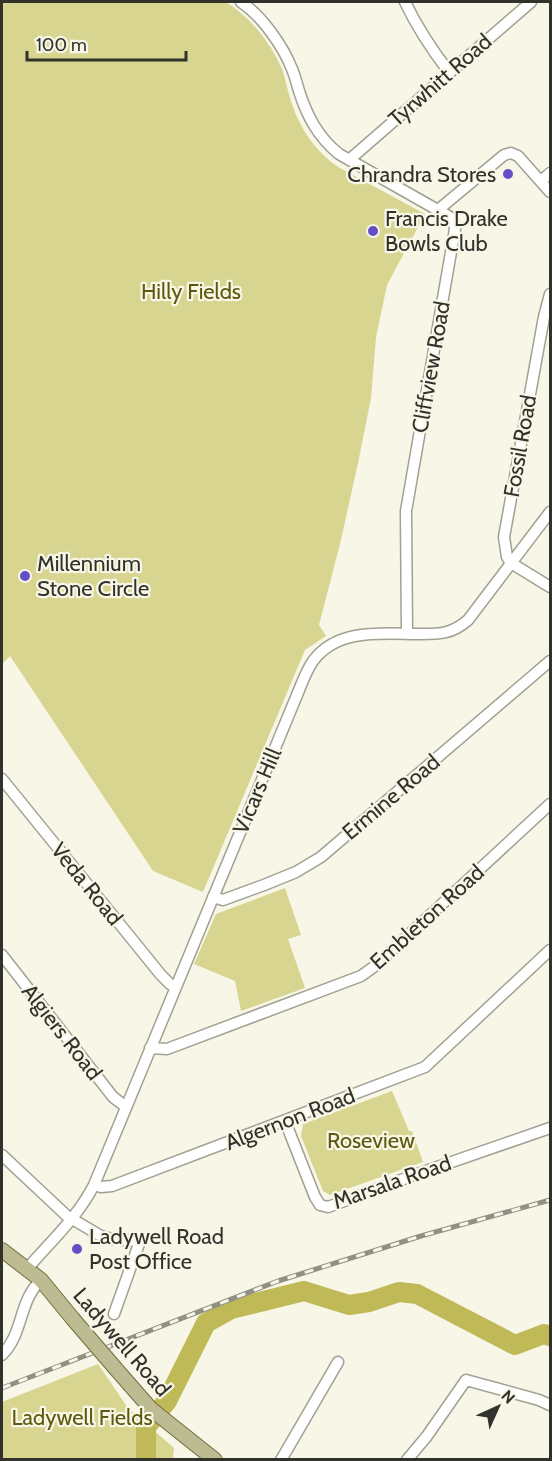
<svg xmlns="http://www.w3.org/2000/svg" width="552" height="1461" viewBox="0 0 552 1461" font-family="Cabin,sans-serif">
  <rect width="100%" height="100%" fill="#f7f6e7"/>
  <path fill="#d8d591" d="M2,2H226C250,17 271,43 282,69C286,79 287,90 291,101C299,127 316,153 340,168L425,214L387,285L376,337L371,398L358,463L340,544L319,625L326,636L305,650L203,892L153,871L10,656L2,664Z
    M285,888L301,935L288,939L305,988L241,1011L235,981L194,964L216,914Z
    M392,1091L409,1131H412L423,1162L330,1195L323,1191L301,1136L303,1124Z
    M98,1364L128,1408L174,1448L173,1459H2V1402Z"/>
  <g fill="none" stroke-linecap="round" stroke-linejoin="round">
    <path stroke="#bfb958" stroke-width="20" d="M146,1460V1427L167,1401L206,1323L231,1309L304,1291L349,1305L369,1302L399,1292L417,1294L515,1345L544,1334L550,1336"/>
    <g stroke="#a1a193" stroke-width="13">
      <path id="minor" d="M241,2C262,16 283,46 292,69C295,76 297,84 299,91C307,116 318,137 339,154L450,217L454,223L455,229L406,511L407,634
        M405,2C417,27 432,50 449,72
        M349,160L531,2
        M541,181L550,173
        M438,210L504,155L511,153L518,156L550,192
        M550,294L544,317L504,537L507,557L511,563L550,587
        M2,779L161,975L170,984L175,987
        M213,897L223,900L264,885L296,872L321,857L550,661
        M2,955L113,1097L126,1107
        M150,1048L167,1049L361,976L375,966L550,804
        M285,1121L315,1197L320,1205L328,1207L417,1174L550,1128
        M2,1155L67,1216L101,1236L112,1239L140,1241L114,1314
        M94,1185L101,1187L112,1186L425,1067L550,950
        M27,1269C51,1241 77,1218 94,1185L297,695C302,683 306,671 313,661C338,627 384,634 421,634C440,634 452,634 468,620L550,512
        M2,1355C24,1333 18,1302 41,1280
        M281,1460L338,1362
        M407,1460L427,1436L466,1380L539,1400L550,1405"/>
    </g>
    <g stroke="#706e3e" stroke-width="16">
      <path id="major" d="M2,1250L41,1280L73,1319
        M116,1369L151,1409L215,1460"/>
    </g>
    <use href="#minor" stroke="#fff" stroke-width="10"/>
    <use href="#major" stroke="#bdbb91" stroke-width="14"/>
    <g stroke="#909085" stroke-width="5">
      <path id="rail" d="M2,1388L278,1281L421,1236L550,1200"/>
    </g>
    <use href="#rail" stroke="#f7f6e7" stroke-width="3" stroke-dasharray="9" stroke-linecap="butt"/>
    <g stroke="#706e3e" stroke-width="16" stroke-linecap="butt">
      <path id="major-bridge" d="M73,1319L116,1369"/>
    </g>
    <use href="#major-bridge" stroke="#bdbb91" stroke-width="14"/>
  </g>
  <g fill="#634ec7" stroke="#f7f6e7" stroke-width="2">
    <circle cx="508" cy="174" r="6"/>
    <circle cx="373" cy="231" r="6"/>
    <circle cx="25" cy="576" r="6"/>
    <circle cx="77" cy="1249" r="6"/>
  </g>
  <g text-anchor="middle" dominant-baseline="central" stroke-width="4.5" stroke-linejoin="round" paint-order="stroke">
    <g font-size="22" fill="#32322c" stroke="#f7f6e7">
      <text transform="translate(440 80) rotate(-41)">Tyrwhitt Road</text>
      <text transform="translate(431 367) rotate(-80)">Cliffview Road</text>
      <text transform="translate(520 446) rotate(-80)">Fossil Road</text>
      <text transform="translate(257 791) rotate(-67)">Vicars Hill</text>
      <text transform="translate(391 797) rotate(-40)">Ermine Road</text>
      <text transform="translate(87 884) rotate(51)">Veda Road</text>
      <text transform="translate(427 917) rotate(-42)">Embleton Road</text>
      <text transform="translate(62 1032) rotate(52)">Algiers Road</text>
      <text transform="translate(290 1119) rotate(-21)">Algernon Road</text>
      <text transform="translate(392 1182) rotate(-19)">Marsala Road</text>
      <text transform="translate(122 1342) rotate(49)">Ladywell Road</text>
    </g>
    <g font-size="22" fill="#32322c" stroke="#f7f6e7" text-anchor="start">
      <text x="496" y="174" text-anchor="end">Chrandra Stores</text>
      <text x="385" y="218">Francis Drake<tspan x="385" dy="25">Bowls Club</tspan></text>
      <text x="37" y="563">Millennium<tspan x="37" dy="25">Stone Circle</tspan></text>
      <text x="89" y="1236">Ladywell Road<tspan x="89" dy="25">Post Office</tspan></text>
    </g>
    <g font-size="22" fill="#5e590f" stroke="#f7f6e7">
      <text x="191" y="291">Hilly Fields</text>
      <text x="371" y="1140">Roseview</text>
      <text x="82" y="1417">Ladywell Fields</text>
    </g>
  </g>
  <rect width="552" height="1461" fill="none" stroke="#32322c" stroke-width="6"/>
  <g transform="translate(498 1407) rotate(45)" stroke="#f7f6e7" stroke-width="4.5" paint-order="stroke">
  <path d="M0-4.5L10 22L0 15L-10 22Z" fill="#32322c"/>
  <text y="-9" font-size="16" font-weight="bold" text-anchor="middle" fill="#32322c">N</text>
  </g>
  <path d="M27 51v9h159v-9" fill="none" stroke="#32322c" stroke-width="3"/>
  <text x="36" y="51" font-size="18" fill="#32322c" stroke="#f7f6e7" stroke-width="4.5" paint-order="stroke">100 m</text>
</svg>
